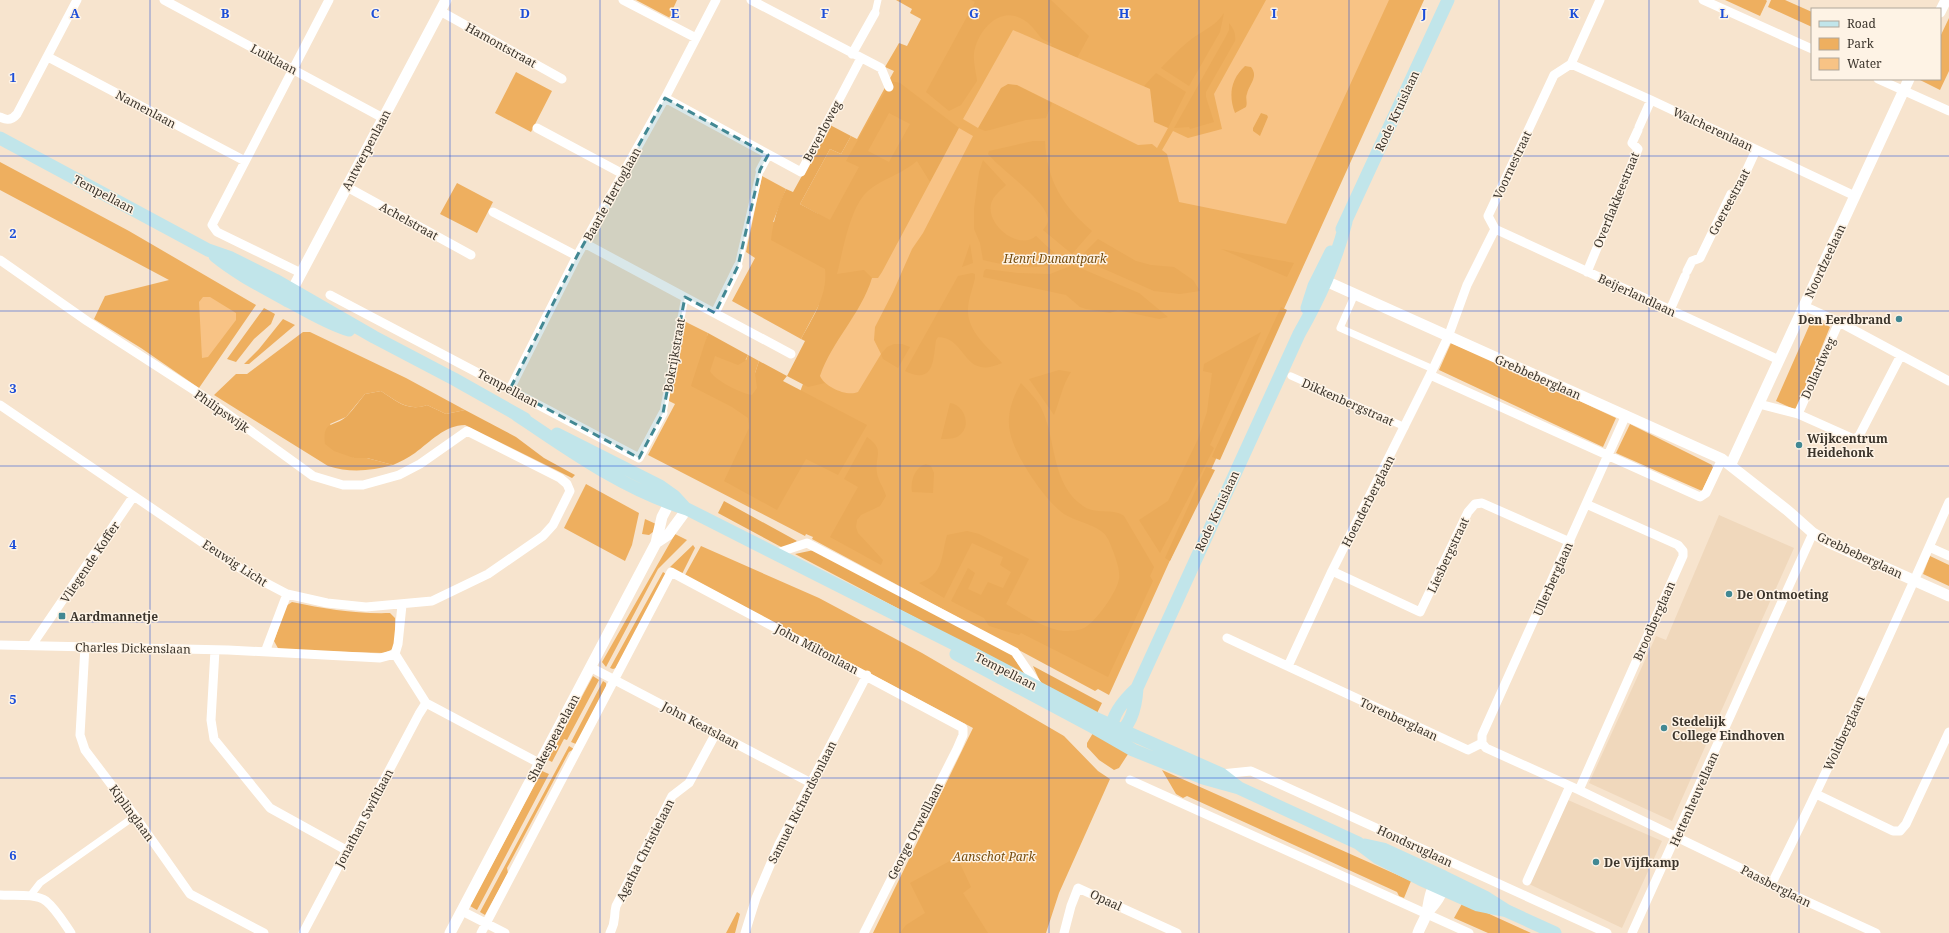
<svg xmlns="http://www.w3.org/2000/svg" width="1949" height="933" viewBox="0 0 1949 933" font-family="'Noto Serif',serif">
  <rect width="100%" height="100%" fill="#f7e4ce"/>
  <path fill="#f0d8bc" d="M1719,515L1794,548L1672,821L1589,783L1656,636L1666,640Z
    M1568,800L1662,841L1622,928L1529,884Z"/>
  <path fill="#eeaf5f" d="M636,0H677L672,11V19Z
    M896,0H1424L1109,695L1098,689L1095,691L812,539L813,537L806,534L805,536L648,455L675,404L665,399L684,321L708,333L705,347L746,360L748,355L759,361L755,373L798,397L831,311L819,305L801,339L732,301L755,258L746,252L762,176L786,189L773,222L818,214L800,204L830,149L841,154L851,136L857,139L894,71L885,67L899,43L907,46L921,19L910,13L912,9Z
    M1725,0H1766L1767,1L1760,16Z
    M1771,0H1785L1812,12V27L1768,7Z
    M1949,18V71L1940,90L1920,80L1921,79H1940V37Z
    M516,72L552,91L531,132L495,113Z
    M0,162L129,231L256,305L199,388L141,348L94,319L105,296L169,280L0,190Z
    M457,183L493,202L477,233L440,214Z
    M264,308L275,314L271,324L254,339L236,362L227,359Z
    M1813,317L1830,327L1796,410L1776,401Z
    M283,319L295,325L249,364H244L259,349Z
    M303,332H310L406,378L465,410L446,414L427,405C409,412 396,401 381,391L365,394L346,417L330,424L354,458H367L393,465C370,471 350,473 328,466L214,395L236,374H247Z
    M1451,343L1493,361L1616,418L1603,447L1439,370Z
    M1630,424L1712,465L1713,468L1702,491L1616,453Z
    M586,484L639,513L632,545L625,561L564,528Z
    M645,519L656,524L653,532L649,535L642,534Z
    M675,534L687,540L658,569L606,667L602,662Z
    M693,545L695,548L682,574L670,567Z
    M701,546L819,598L922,653L1064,736L1098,771L1110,779L1059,893L1046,933H873L973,728L685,575Z
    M1930,556L1949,565V586L1923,574Z
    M663,572L666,574L616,668L613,669L610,668Z
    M292,602C325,609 356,614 390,613L395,618V646L391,650L384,653L279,650L274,641L286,606Z
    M593,676L599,680L567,740L564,739L552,762L548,760Z
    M603,681L606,683V687L576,744L571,742Z
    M1093,733L1130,751L1119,768L1114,770L1099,760L1087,747V743Z
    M569,746L574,749L569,752L507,868L508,873L485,915L480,912Z
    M1162,770L1411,881L1404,898L1399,896L1397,892L1187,796L1183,798L1176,794Z
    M542,771L549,774L477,910L470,906Z
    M1463,902L1531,933H1488L1454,918Z
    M737,912L740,914L735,933H726Z"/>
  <path fill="#eaaa59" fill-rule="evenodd" d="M971,0H1051L1089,36L1077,58L1050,47L1052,44C1049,42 1043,40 1041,38C1033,28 1028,20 1015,16C994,11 977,34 974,53C973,62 976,72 977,81L961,105L949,111L926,92L975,2Z
    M1224,13L1220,32L1189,86L1161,68C1170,59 1179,49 1189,41C1201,31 1215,27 1224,13Z
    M1229,23C1234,29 1236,34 1235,41L1206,92V97L1214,122L1190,129L1189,127L1174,128L1225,38L1229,30Z
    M1245,66L1251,67C1260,78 1247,86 1246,97C1246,101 1247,103 1246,107L1235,113C1229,95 1230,80 1245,66Z
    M1156,73L1186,92L1168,128L1154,122L1150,89L1144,86Z
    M891,81L900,83L959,128L930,182L917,161C902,174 884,178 869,190C850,205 843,251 837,274L864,270L872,278L870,286L822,380L825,383L808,387L787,376L783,381L867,425L838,475L806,459L777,510L724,481L749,428L748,418L732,407L691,386L708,333L748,355L745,361L738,365L715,356L710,371C714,380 742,394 752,395L757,388L755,373L759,361L787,376L805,341L801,339C813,317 828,295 825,269L771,240C773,221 778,206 786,189L793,192L830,125L851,136L841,154L830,149L800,204L830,220L859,167L846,161ZM889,113L910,124L889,162L868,151Z
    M1008,84L1017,85L1052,103L1046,118L1026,120L990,130L985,131L978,128L1001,88Z
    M1261,113L1267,115L1268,117L1260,136L1253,131V128Z
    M1033,141H1045C1047,181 1062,205 1092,231L1072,254L1043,230C1046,226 1048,224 1048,219C1046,200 1001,170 988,154L989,151Z
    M983,160L1006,185C1001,190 993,196 991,204C986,225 1019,251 1036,236L1063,261C1038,272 1009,266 983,260L980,243L974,229V209L979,172Z
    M1098,239L1136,261L1151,265L1174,267L1193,280L1200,291L1180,294L1154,291L1079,258Z
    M970,244L973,263L962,267Z
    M1221,249L1294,263L1287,277Z
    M1073,265L1139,293L1168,317L1159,319L1118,310L1110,313L1086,309L1080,307L1066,295L983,277L984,271L986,269L1018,273L1050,274Z
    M972,273L975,274V278C973,288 968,299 968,309C967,332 988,347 1002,363C962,381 968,338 938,337L936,340C933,361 934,385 905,371L958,276Z
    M1281,307L1287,310L1220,460L1212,457L1213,454Z
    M1261,332L1210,445L1214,448L1160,553L1139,520L1168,501L1198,439L1207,412L1212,373L1203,371L1204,364Z
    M894,344H902L910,347L898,368L883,359L881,354L887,347Z
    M1059,370L1071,372C1062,386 1060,400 1054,415L1029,379Z
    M1021,383C1028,391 1039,401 1043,412C1056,442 1052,485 1083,506C1095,515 1114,508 1124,516L1154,567L1150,576L1153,581L1108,677L1021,633L1019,635L989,626L984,618L951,601L968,568L975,573L968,589L981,595L988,582L1003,588L1011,572L1000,565L1003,557L972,543L944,598L919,583C944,575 941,556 947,535L967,531L979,534L1029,559L1006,604C1023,614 1044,629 1063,631C1070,631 1078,631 1084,628C1095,623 1117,592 1119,579C1121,569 1113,551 1109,541C1103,525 1078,523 1064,514C1045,501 1014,455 1010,432C1006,415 1013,397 1021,383Z
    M381,391C396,401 408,412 427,405L446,414L465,410L516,437L544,458L575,475L572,478L465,425C445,425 430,442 415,453C408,458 400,462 393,465L367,458H354L334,451L325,444C322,419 335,428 347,416C354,409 359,401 365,394Z
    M950,403C965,405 973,428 957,437C952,439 946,439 941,439Z
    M867,437C886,451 874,455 877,473C878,481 884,488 886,496L880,506L861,515L857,520L856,527L858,533L883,560L881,565L830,537L858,487L844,479Z
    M926,464L931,466L934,473L933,493L912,492C910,481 915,467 926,464Z
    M1206,467L1215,470L1170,561L1165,558Z
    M724,501L797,541L783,548L718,513Z
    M814,550L1011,654L1028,677L795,554Z
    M1033,666L1102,703L1097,713L1042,686Z
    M957,857L971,887L963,893L988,933H900L906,925L925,913L910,883Z"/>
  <path fill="#f8c385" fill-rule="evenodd" d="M1266,0H1389L1286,224L1179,202L1167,154L1162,150L1173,131L1188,138L1222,129L1214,94ZM1245,66L1251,67C1259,77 1249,84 1247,94C1245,98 1248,102 1246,107L1235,113C1228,95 1231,79 1245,66ZM1261,113L1267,115L1268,117L1260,136L1253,131V128Z
    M1013,30L1150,89L1154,122L1168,128L1157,148L1152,144L1138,145L1017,85L1008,84L1001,88L978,128L963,119Z
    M959,128L973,136L923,233L912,249L893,292L875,327L874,340L881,354L858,392C847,397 825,387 820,376C832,341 861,314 872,278H878L882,272Z
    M203,297H210L236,313V320L208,357L202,358L199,302Z"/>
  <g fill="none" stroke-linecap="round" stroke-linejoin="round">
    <path stroke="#fff" stroke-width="7" d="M875,13L878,0
      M738,266L760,170
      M1355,294L1340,328L1433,369
      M1291,376L1405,427
      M663,413L685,297
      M30,896L40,883L135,816"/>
    <path stroke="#fff" stroke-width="9" d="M164,0L383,118
      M623,0L696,38
      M751,0L881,68L889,87
      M1703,0L1812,49
      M440,11L562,79
      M852,54L875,13
      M48,57L245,161
      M1571,64L1651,100L1855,196
      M1878,79L1949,111
      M665,98L801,172L861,58
      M0,117C7,121 12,120 17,114L77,0
      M1639,127L1651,100
      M537,128L623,174
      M760,170L768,155
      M347,187L471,255
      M493,212L577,256
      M1495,229L1779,360
      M584,243L791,354
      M0,260L87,321L200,394L313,476L343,485H363L399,475L420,464L467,431L560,478L567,484L570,491L553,525L543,536L488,574L432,601L366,607L327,603L287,594L247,573L0,405
      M1687,271L1692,261L1700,258L1731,194L1737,191L1756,150
      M1587,272L1638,149L1632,143L1638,130
      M301,273L217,232L212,225L329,0
      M330,295L639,458L663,413
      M1804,306L1839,322L1949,381
      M1670,310L1685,276
      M715,313L738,266
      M1430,375L1700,497L1706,493L1722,459
      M510,389L577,256L665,98L716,0
      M1759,404L1798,414L1854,439L1859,436L1900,357
      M1798,414L1839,322
      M1929,547L1949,556
      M774,554L807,543L1015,652L1039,687
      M1332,571L1420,612L1468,512L1475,504L1482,503L1570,542
      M402,605L398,644L395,654L426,703L539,763
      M1227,638L1468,750L1482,743L1486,748L1579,790L1753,874L1771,885L1876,933
      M0,645L228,650L380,658L395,654
      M32,645L133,497
      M85,646L80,735L85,750L135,816L190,894L264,933
      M215,650L211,720L214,739L270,808L346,850
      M265,652L287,594
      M1288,666L1332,571L1430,375L1448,337L1467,285L1495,229L1488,216L1554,75L1571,64L1600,0
      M590,667L811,783
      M1482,743V735L1626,415
      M1221,774L1251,771L1607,933
      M1130,780L1469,933
      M1579,790L1683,556V551L1678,545L1586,504
      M1816,794L1893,831H1900L1906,824L1949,732
      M1527,881L1570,786
      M1771,885C1834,759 1892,631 1949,502
      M0,895C13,896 35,893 46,901C56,909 64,923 71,933
      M462,911L505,933
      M303,933L419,714L426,703
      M481,933L671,572L963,728V735L957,749L864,933
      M610,933C617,920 613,918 616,906L672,796L689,783L716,733
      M745,933L756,898L779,844L867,675
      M1064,933L1071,906L1078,888L1177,933
      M1632,933L1813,533"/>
    <path stroke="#fff" stroke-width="11" d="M1940,12L1946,0
      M1319,278L1722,459L1787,510L1813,533L1830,543L1949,596
      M289,296L446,0
      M1731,464L1909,79
      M656,543L668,535L687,509
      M1426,914C1435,904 1443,895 1444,882
      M450,933L656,543L662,517L673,496
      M1418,933C1420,927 1424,921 1426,915C1430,902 1428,890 1440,880"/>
    <path stroke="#c1e5ea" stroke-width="13" d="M0,138L208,250L231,258L275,280L374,337L454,379L525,419
      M1342,229L1448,0
      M215,256C237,274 263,287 288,301C308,311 328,324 349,330
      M1307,308L1314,286L1331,252
      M517,415C570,451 625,490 687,509L976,655L1097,719L1221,774L1239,788
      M557,434L660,486L674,496L685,508
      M956,654L1093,727L1133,750L1203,778L1239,788L1358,843L1378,858L1420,879L1478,905L1507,911
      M1112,732C1110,715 1125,699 1137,688
      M1117,735C1132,725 1136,705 1137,688L1299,334C1320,297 1335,264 1346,222
      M1365,845L1383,849L1444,877L1485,897L1507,911L1555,933"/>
  </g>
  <path fill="#428893" fill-opacity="0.2" stroke="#428893" stroke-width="3" stroke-dasharray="8 5" stroke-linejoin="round" d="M665,98L768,155L760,170L738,266L715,313L685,297L663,413L639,458L510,389L577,256Z"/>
  <path fill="none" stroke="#1d4ed8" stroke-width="1" stroke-opacity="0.55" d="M150,0V933M300,0V933M450,0V933M600,0V933M750,0V933M900,0V933M1049,0V933M1199,0V933M1349,0V933M1499,0V933M1649,0V933M1799,0V933M0,156H1949M0,311H1949M0,466H1949M0,622H1949M0,778H1949"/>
  <g fill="#428893" stroke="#fef3e5" stroke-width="1.5">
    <circle cx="1899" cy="319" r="4"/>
    <circle cx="1799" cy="445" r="4"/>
    <circle cx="1729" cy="594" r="4"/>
    <rect x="58" y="612" width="8" height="8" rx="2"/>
    <circle cx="1664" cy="728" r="4"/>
    <circle cx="1596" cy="862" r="4"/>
  </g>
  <g text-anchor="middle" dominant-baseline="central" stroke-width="3" stroke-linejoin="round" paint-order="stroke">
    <g font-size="12" fill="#3c352c" stroke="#fef3e5">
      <text transform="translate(501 45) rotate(29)">Hamontstraat</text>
      <text transform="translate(274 59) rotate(28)">Luiklaan</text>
      <text transform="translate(146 109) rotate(28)">Namenlaan</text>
      <text transform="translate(1397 111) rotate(-65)">Rode Kruislaan</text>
      <text transform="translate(1713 129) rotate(25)">Walcherenlaan</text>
      <text transform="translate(822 131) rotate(-62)">Beverloweg</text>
      <text transform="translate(366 150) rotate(-62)">Antwerpenlaan</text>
      <text transform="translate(1512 165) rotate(-65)">Voornestraat</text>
      <text transform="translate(104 194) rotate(28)">Tempellaan</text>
      <text transform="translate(612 194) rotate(-61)">Baarle Hertoglaan</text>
      <text transform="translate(1616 200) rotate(-68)">Overflakkeestraat</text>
      <text transform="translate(1729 202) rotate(-62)">Goereestraat</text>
      <text transform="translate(409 221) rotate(29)">Achelstraat</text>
      <text transform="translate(1825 261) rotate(-65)">Noordzeelaan</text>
      <text transform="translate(1637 295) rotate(25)">Beijerlandlaan</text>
      <text transform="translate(674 355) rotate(-80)">Bokrijkstraat</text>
      <text transform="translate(1818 368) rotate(-66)">Dollardweg</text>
      <text transform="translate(1538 377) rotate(24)">Grebbeberglaan</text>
      <text transform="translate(508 388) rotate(28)">Tempellaan</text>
      <text transform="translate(1348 402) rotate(24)">Dikkenbergstraat</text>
      <text transform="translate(222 411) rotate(35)">Philipswijk</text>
      <text transform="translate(1368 501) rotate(-63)">Hoenderberglaan</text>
      <text transform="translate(1217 511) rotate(-65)">Rode Kruislaan</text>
      <text transform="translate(1448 555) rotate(-65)">Liesbergstraat</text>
      <text transform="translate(1860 555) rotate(25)">Grebbeberglaan</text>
      <text transform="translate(90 562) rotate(-56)">Vliegende Koffer</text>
      <text transform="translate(235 563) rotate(33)">Eeuwig Licht</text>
      <text transform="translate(1553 579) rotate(-66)">Ullerberglaan</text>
      <text transform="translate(1654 621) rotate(-66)">Broodberglaan</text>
      <text transform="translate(133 648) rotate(1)">Charles Dickenslaan</text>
      <text transform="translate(817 649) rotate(28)">John Miltonlaan</text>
      <text transform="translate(1006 671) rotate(27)">Tempellaan</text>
      <text transform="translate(1399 719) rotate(25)">Torenberglaan</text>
      <text transform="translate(701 725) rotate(28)">John Keatslaan</text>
      <text transform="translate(1844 733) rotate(-65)">Woldberglaan</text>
      <text transform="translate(553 738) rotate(-62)">Shakespearelaan</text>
      <text transform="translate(1694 799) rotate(-66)">Hettenheuvellaan</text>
      <text transform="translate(802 802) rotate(-63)">Samuel Richardsonlaan</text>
      <text transform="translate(132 813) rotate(54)">Kiplinglaan</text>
      <text transform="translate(364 818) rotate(-62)">Jonathan Swiftlaan</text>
      <text transform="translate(915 831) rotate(-63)">George Orwelllaan</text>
      <text transform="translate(1415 846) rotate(25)">Hondsruglaan</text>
      <text transform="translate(645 850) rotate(-63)">Agatha Christielaan</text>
      <text transform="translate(1776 886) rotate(27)">Paasberglaan</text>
      <text transform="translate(1106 900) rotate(25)">Opaal</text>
    </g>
    <g font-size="12" font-style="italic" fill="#774d0e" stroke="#fef3e5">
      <text x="1055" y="258">Henri Dunantpark</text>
      <text x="994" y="856">Aanschot Park</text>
    </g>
    <g font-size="12" font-weight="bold" fill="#3c352c" stroke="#fef3e5" text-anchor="start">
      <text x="1891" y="319" text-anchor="end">Den Eerdbrand</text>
      <text x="1807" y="438">Wijkcentrum<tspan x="1807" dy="14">Heidehonk</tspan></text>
      <text x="1737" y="594">De Ontmoeting</text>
      <text x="70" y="616">Aardmannetje</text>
      <text x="1672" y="721">Stedelijk<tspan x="1672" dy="14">College Eindhoven</tspan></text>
      <text x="1604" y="862">De Vijfkamp</text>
    </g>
  </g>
  <g font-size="13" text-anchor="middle" font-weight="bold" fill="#1d4ed8" stroke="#fef3e5" stroke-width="3" stroke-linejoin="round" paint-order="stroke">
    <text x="75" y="18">A</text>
    <text x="225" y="18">B</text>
    <text x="375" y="18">C</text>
    <text x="525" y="18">D</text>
    <text x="675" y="18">E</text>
    <text x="825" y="18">F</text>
    <text x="974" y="18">G</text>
    <text x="1124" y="18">H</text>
    <text x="1274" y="18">I</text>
    <text x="1424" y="18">J</text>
    <text x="1574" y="18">K</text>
    <text x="1724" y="18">L</text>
    <text x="13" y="82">1</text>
    <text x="13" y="238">2</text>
    <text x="13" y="393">3</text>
    <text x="13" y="549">4</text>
    <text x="13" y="704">5</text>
    <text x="13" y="860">6</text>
  </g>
  <rect x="1811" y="8" width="130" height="72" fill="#fef3e5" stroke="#b0a79b"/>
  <rect x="1819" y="21" width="20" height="6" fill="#c1e5ea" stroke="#b0a79b"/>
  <text x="1847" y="28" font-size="12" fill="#3c352c">Road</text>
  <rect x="1819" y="38" width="20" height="12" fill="#eeaf5f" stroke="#b0a79b"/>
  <text x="1847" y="48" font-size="12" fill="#3c352c">Park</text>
  <rect x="1819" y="58" width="20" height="12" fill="#f8c385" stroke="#b0a79b"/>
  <text x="1847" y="68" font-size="12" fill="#3c352c">Water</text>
</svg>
